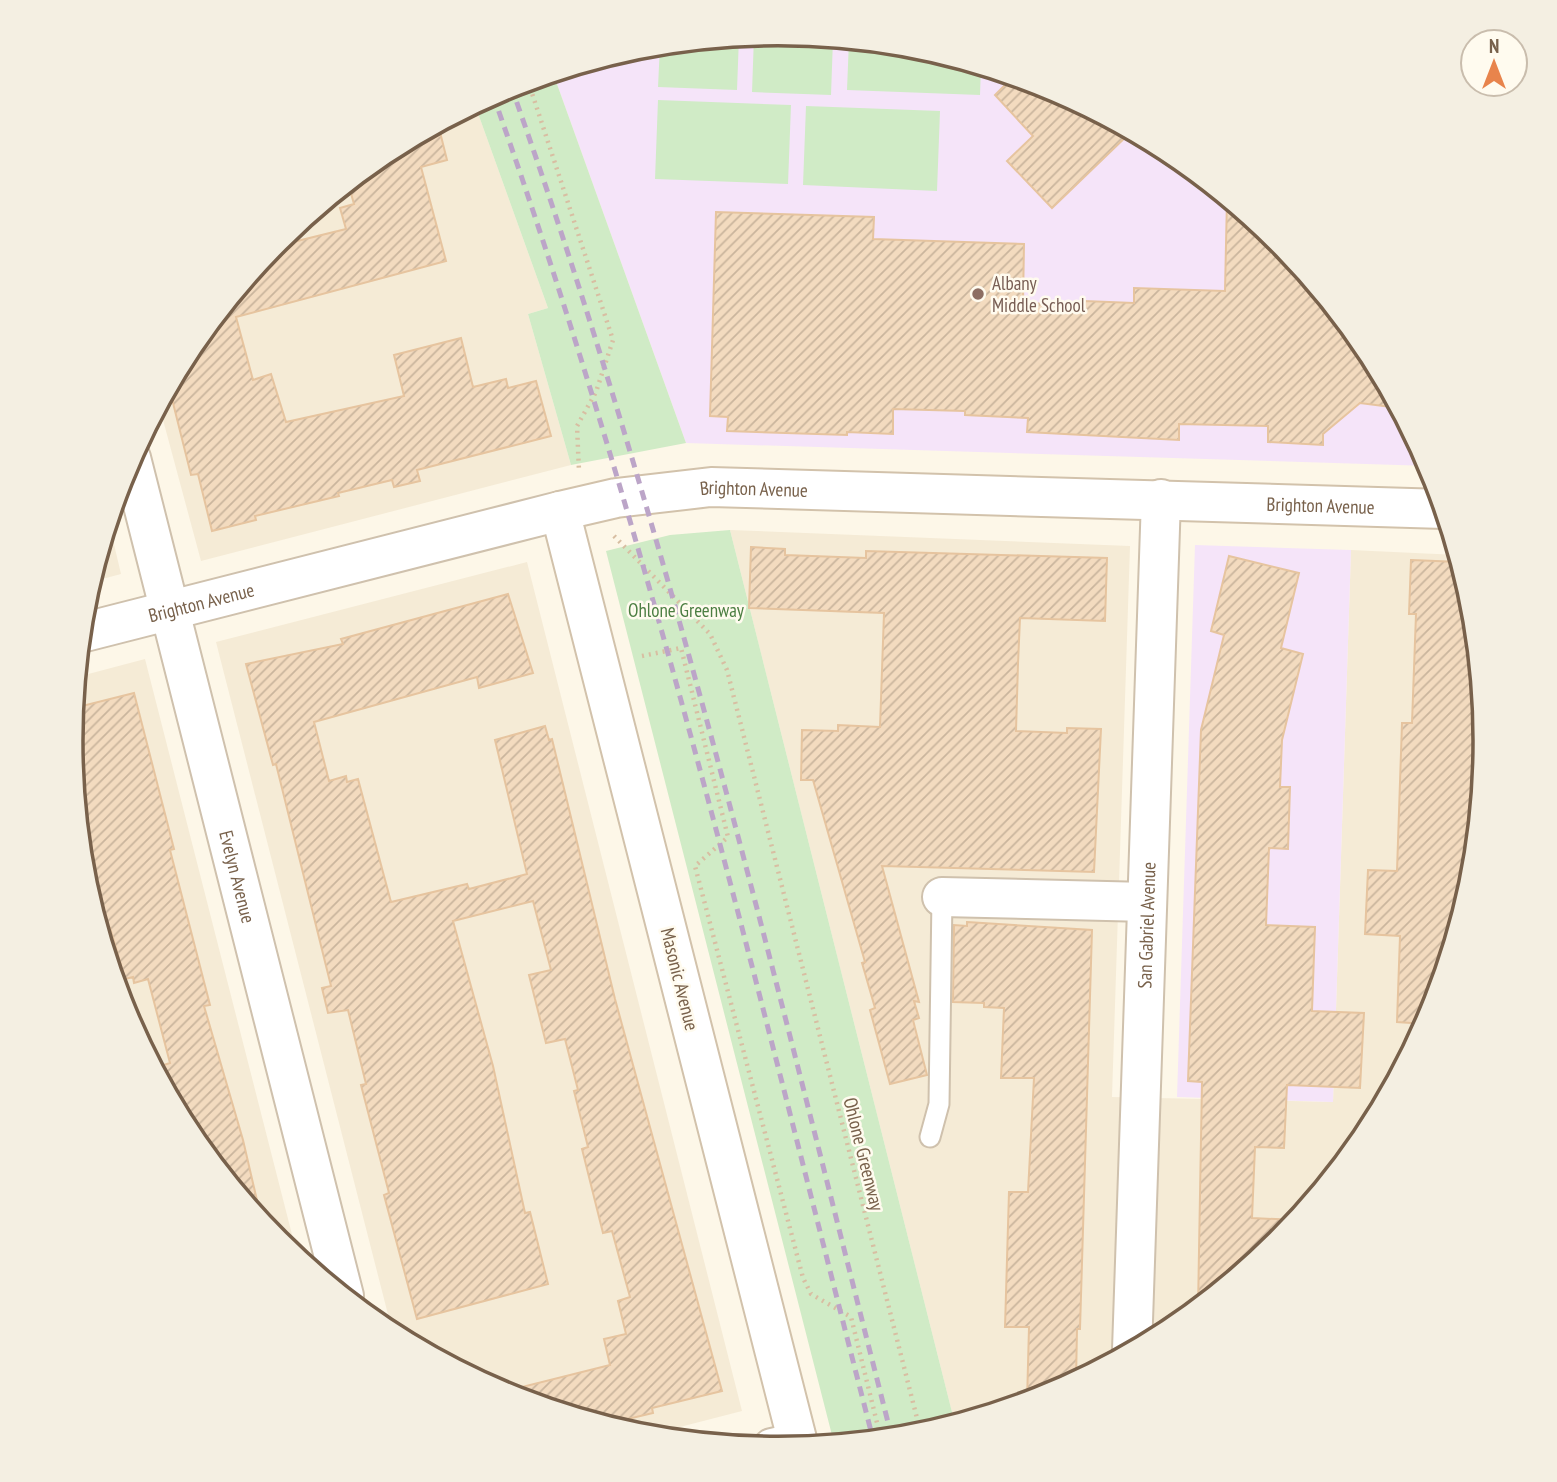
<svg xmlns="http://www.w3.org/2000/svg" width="1557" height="1482" viewBox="0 0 1557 1482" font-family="'PT Sans Narrow',sans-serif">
  <defs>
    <pattern id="building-hatch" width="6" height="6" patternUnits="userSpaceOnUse" patternTransform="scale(1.75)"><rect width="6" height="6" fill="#f3dbbf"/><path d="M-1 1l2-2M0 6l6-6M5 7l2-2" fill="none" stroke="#cab59d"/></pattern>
  </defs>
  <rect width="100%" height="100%" fill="#fdf7e8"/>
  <path fill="#f5ebd6" d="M475,105L548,308L528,314L571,465L201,561L159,405L190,347L278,240L386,152Z
    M109,523L121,574L91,582Z
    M730,530L1130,546L1112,1097L1333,1102L1351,550L1458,555L1473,603L1486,741L1473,879L1432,1012L1367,1135L1279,1242L1171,1330L1049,1395L955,1424Z
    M527,562L742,1411L645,1436L507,1395L393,1334L216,642Z
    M145,659L298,1258L278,1241L190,1134L124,1011L84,879L71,741L77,677Z"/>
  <path fill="#f5e4f9" d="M779,33L917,47L1050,87L1172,153L1279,241L1367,348L1430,466L686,443L553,73L641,47Z
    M1195,545L1351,550L1333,1102L1177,1097Z"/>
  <path fill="#d0ebc6" d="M779,33L833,39L831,95L752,92L754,36Z
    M739,37L737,90L658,87L660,45Z
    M849,40L917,47L981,66L980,95L847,90Z
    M553,73L686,443L571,465L528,314L548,308L475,105L508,87Z
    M658,100L791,105L788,184L655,179Z
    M806,106L940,111L937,191L803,185Z
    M730,530L955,1424L916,1435L834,1443L606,551L670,535Z"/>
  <path fill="url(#building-hatch)" stroke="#e6c49f" stroke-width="2" d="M1014,76L1050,87L1132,131L1052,208L1007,161L1033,136L995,95Z
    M438,124L447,160L421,167L446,261L236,317L253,380L271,374L286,422L404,396L394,355L461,338L473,387L506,379L508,388L536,381L551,436L417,470L420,481L394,487L392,480L338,493L339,496L255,516L256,520L212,531L198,474L191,475L169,387L190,347L273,247L346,229L340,208L354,204L348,183L386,152Z
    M1227,198L1279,241L1367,348L1399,408L1360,403L1323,434V445L1268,442V426L1179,424V440L1027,432L1028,418L965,415V411L893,409V434L847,432V435L727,431L728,417L710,416L716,212L874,217L873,239L1024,244L1023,303L1085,305V301L1134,303V288L1225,291Z
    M751,547L785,549V555L866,558V551L1107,558L1105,621L1020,618L1018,664L1016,731L1067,733V728L1101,729L1094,872L882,866L919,1002L914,1001L919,1018L913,1020L927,1075L890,1084L870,1010L875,1008L862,963L865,962L813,780H801L802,730L838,731V725L880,727L884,613L749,608Z
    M1229,556L1299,573L1281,648L1303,654L1282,740L1280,787H1290L1288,849L1269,848L1266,925L1315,927L1312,1011L1364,1013L1360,1088L1287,1085L1284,1148L1255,1147L1252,1218L1297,1220L1279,1242L1198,1308L1202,1082L1188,1081L1201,730L1224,635L1211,631Z
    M1411,560L1460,562L1473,603L1486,741L1473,879L1426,1024L1397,1022L1400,936L1365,934L1368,870L1397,871L1402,723H1412L1416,614H1409Z
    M508,594L533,673L479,688L477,677L314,722L329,781L346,776L347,782L358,779L391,902L467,884L469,889L527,874L495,740L545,726L549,740L552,739L615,999L722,1391L652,1408L653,1413L607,1424L502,1392L610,1365L604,1339L626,1334L618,1301L630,1297L612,1231L603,1233L582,1149L588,1147L574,1091L578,1090L565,1039L546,1043L529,975L551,970L533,901L453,921L493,1066L525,1213L530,1212L548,1284L417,1319L384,1195L389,1193L361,1085L366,1084L348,1010L328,1013L322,988L331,986L276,764L273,765L246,664L343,644L341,639Z
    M134,693L174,849L170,850L210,1005L204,1006L243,1140L262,1222L190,1134L177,1094L170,1096L154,1068L170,1063L148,979L134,983L133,977L125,979L110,928L102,930L84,879L71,741L74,708Z
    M967,922L1092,930L1080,1329H1077L1076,1381L1049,1395L1027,1402L1029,1327H1005L1009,1192H1028L1034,1078H1001L1004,1008L984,1007V1003L953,1002L954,925L967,926Z"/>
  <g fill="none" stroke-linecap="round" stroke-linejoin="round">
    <g stroke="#cfc1ad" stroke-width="23">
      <path id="lane" d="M930,1137L939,1104L942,897"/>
    </g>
    <g stroke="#cfc1ad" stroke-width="42">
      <g id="street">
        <path id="s1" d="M131,458L344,1296"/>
        <path id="s2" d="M81,633L560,511"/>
        <path d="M942,897L1147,902"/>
        <path id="s3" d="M1132,1350L1161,499"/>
        <path d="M772,1448L798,1442"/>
      </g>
    </g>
    <g stroke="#d2c2ab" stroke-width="42">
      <g id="secondary">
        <path id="s4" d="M799,1447L560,511L616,498L711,487L1444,509"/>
      </g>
    </g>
    <path stroke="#d8bea2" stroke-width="4.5" stroke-dasharray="2 5" stroke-linecap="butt" d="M528,81L613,340L596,392L577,426L579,471
      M614,536L710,634L727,670L921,1434
      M642,656L681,648L728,837L695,866L803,1278L811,1294L851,1317L881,1439"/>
    <use href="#lane" stroke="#fff" stroke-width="19"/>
    <use href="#street" stroke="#fff" stroke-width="38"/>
    <use href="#secondary" stroke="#fff" stroke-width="38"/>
    <path stroke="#bca5c8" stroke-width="5" stroke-dasharray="10 7" stroke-linecap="butt" d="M511,86C668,528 776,984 892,1438
      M493,95C649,534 757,988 873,1439"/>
  </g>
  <circle fill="#8d6e63" stroke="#fffbef" stroke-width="2.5" cx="978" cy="294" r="7"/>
  <g text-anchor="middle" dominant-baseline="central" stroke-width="5" stroke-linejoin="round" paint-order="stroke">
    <g font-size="19" fill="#785e54" stroke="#fffbef" text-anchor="start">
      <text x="992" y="283">Albany<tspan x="992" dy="22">Middle School</tspan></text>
    </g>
    <g font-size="19" fill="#78614b" stroke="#fffbef">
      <text stroke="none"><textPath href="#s4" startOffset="1162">Brighton Avenue</textPath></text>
      <text stroke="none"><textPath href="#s4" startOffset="1729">Brighton Avenue</textPath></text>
      <text stroke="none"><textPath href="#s2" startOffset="124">Brighton Avenue</textPath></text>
      <text stroke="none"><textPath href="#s1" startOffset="432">Evelyn Avenue</textPath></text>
      <text stroke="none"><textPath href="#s3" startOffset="425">San Gabriel Avenue</textPath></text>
      <text transform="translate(680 979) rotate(76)">Masonic Avenue</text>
      <text transform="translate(864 1154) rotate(76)">Ohlone Greenway</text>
    </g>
    <g font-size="19" fill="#4c7e42" stroke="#fffbef">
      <text x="686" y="610">Ohlone Greenway</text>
    </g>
  </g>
  <path d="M0 0H1557V1482H0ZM83 741a695 695 0 1 1 1390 0a695 695 0 1 1-1390 0Z" fill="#f4efe2" fill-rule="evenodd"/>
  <path fill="none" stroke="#78614b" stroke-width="3.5" d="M83 741a695 695 0 1 1 1390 0a695 695 0 1 1-1390 0Z"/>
  <g transform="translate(1494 63)"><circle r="33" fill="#fffbef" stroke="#c9bdad" stroke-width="2"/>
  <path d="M0-5L12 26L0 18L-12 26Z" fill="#e8844c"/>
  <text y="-10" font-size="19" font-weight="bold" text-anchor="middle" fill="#78614b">N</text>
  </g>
</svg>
